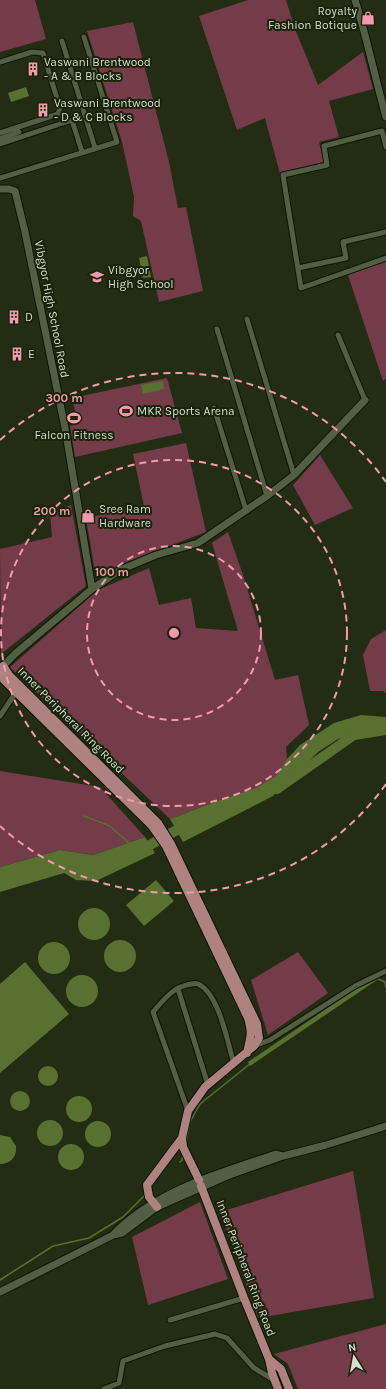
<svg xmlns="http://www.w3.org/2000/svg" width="386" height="1389" viewBox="0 0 386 1389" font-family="Karla,sans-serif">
  <rect width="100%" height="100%" fill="#232d13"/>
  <path fill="#743b48" d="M0,0H35L46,39L0,52Z
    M248,0H286L295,29L318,85L363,52L373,89L329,101L339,137L319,142L324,162L280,174L265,118L237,130L199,16Z
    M133,22L169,162L178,208L186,207L203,291L159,302L141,221L133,216L134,197L122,142L87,31Z
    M386,258V379L383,381L347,272Z
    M167,378L182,433L75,457L70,426L78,424L72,398Z
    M186,443L206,532L119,565L96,578L86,518L144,506L133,454Z
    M320,455L353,508L315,525L293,485Z
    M71,505L86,586L1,654L0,549L52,537L50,513Z
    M228,532L243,575L275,680L298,675L309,725L286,747L287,759L276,776L256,788L220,800L170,819L10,667L98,590L149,568L159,605L191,598L196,628L238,631L212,543Z
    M386,630V693L383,691H370L363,655L371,639Z
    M0,771L100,787L145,837L93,855L60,850L0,867Z
    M298,952L328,993L268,1035L251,980Z
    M353,1171L374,1298L258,1318L220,1212Z
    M200,1202L228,1279L148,1305L132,1237Z
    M386,1324V1389H298L288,1364L274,1354Z"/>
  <path fill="#587030" d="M26,87L29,96L11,102L8,93Z
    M147,256L151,277L143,278L139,258Z
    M163,381L164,389L143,394L141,385Z
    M361,715L386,717V733L338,739L318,752L273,796L183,842L170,819L220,800L256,788L276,776L287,759L300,745L334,723Z
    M145,837L155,853L96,881L76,880L64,873L0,892V867L60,850L93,855Z
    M156,880L174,901L144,926L126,905Z
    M78 924a16 16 0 1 1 32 0a16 16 0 1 1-32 0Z
    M104 956a16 16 0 1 1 32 0a16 16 0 1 1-32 0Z
    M38 958a16 16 0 1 1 32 0a16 16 0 1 1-32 0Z
    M25,962L69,1014L0,1073V984Z
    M66 991a16 16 0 1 1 32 0a16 16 0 1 1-32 0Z
    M376,975L377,980L250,1066L248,1062Z
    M38 1076a10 10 0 1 1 20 0a10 10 0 1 1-20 0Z
    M10 1101a10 10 0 1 1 20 0a10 10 0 1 1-20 0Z
    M66 1109a13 13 0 1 1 26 0a13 13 0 1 1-26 0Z
    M37 1133a13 13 0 1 1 26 0a13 13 0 1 1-26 0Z
    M85 1134a13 13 0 1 1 26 0a13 13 0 1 1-26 0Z
    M0,1135L10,1137L16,1146C17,1157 11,1164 0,1164Z
    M58 1157a13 13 0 1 1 26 0a13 13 0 1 1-26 0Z"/>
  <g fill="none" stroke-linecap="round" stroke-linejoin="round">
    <path stroke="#587030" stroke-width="1.5" d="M84,816L110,826L129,843
      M376,978L385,982L386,987
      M186,1142L190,1122L200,1104L251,1063
      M180,1162L182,1160L183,1155
      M0,1280L53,1246L89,1238L123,1217L145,1195"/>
    <path stroke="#587030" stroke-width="10" d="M277,789L354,735L386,730
      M139,851L177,830L189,826"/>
    <g stroke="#0c1500" stroke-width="7">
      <path id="minor" d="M62,41L95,148
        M0,62L32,52L43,53L60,108L58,114L0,133
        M0,139L19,132
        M0,144L72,120L82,152
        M386,147L382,131L324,146L327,165L283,175L301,288L386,258
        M0,178L117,142L84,37
        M298,268L346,258L343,242L386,232
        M247,319L294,475
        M217,329L267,496
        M338,335L365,400
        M214,408L246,510
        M0,716L16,692
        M178,989L208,1085
        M254,1046L270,1040L355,986L386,971
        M188,1111L153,1012C159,1005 167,995 175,990C179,987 193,982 198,984C219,993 228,1044 234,1064
        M170,1320L244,1298
        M104,1389L119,1383L123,1361L165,1346L215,1334L227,1338L254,1368L274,1380"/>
    </g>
    <g stroke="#0c1500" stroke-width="9">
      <path id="tertiary" d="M355,0C367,38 375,78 386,117
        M0,189H9L15,191L25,232L65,428L92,589
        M3,666L16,653L92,589L120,570L156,555L198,543L267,496L294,475L365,400
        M113,1235C121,1225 131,1218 141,1211C182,1183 229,1170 276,1154L283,1156
        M0,1292L113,1235L122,1233L157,1207L227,1176L283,1156L326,1145L386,1126"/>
    </g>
    <g stroke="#0c1500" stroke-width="10">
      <path id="primary" d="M3,666L9,675L158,823L171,844L257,1024L259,1038L254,1046L205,1087L188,1111L182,1138L183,1147L199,1180
        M2,668L4,680L16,692L152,826L166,846L248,1018C253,1034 250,1038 247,1053
        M201,1186L244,1298L269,1359L272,1373L278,1389
        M157,1207L149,1197L147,1185L182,1138
        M269,1359L281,1369L289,1389"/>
    </g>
    <use href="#minor" stroke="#535f43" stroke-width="5"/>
    <use href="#tertiary" stroke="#535f43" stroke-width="7"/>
    <use href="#primary" stroke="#af8281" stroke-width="8"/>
  </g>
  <g fill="none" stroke="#f39aac" stroke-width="2" stroke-dasharray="7 5">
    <circle cx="174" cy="633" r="87"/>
    <circle cx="174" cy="633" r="173"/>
    <path d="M386 784A260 260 0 0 1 0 826M0 440A260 260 0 0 1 386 482"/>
  </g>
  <defs>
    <g id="shop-bare" transform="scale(1.08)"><path d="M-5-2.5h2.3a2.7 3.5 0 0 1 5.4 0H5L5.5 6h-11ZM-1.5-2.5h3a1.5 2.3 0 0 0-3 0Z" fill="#f39aac" stroke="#192309" stroke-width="2.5" paint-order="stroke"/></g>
    <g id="building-bare" transform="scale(1.08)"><path d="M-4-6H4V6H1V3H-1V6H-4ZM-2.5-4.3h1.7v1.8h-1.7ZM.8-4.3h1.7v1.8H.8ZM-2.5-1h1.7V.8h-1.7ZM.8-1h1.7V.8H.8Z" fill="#f39aac" stroke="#192309" stroke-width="2.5" paint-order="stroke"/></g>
    <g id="school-bare" transform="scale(1.08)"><path d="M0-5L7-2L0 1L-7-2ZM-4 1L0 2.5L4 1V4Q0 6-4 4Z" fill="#f39aac" stroke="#192309" stroke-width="2.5" paint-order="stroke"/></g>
    <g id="stadium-bare" transform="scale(1.08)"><path d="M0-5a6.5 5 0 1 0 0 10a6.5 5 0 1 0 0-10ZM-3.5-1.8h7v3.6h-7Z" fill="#f39aac" stroke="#192309" stroke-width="2.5" paint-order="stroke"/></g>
  </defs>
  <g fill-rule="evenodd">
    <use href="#shop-bare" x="368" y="18"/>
    <use href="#building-bare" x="33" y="69"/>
    <use href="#building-bare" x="43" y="110"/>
    <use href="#school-bare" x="97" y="277"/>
    <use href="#building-bare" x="14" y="317"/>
    <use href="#building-bare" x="17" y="354"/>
    <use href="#stadium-bare" x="126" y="411"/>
    <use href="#stadium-bare" x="74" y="418"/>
    <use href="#shop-bare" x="88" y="516"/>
  </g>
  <g text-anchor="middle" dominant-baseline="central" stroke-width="4" stroke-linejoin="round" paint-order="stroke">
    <g font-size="12" fill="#d6ddcd" stroke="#192309" text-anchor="start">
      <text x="357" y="11" text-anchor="end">Royalty<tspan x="357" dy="14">Fashion Botique</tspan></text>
      <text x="44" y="62">Vaswani Brentwood<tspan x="44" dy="14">- A &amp; B Blocks</tspan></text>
      <text x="54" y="103">Vaswani Brentwood<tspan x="54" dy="14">- D &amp; C Blocks</tspan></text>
      <text x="108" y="270">Vibgyor<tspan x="108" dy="14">High School</tspan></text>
      <text x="25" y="317">D</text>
      <text x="28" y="354">E</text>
      <text x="137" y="411">MKR Sports Arena</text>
      <text x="74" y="435" text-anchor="middle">Falcon Fitness</text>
      <text x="99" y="509">Sree Ram<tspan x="99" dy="14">Hardware</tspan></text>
    </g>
    <g font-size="12" fill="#d6ddcd" stroke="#192309">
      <text transform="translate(52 309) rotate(79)">Vibgyor High School Road</text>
      <text transform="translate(71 720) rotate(45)">Inner Peripheral Ring Road</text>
      <text transform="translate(246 1268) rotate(69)">Inner Peripheral Ring Road</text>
    </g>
  </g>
  <circle cx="174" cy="633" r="6" fill="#f39aac" stroke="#192309" stroke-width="2"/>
  <g font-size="12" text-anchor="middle" font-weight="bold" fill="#f39aac" stroke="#192309" stroke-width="4" stroke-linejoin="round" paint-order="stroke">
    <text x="64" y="402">300 m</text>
    <text x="52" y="515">200 m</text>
    <text x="112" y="576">100 m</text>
  </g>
  <g transform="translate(354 1357) rotate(349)" stroke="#192309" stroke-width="3" paint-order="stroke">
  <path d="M0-3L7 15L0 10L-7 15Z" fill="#d6ddcd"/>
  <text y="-6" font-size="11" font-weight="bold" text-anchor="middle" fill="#d6ddcd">N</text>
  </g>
</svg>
